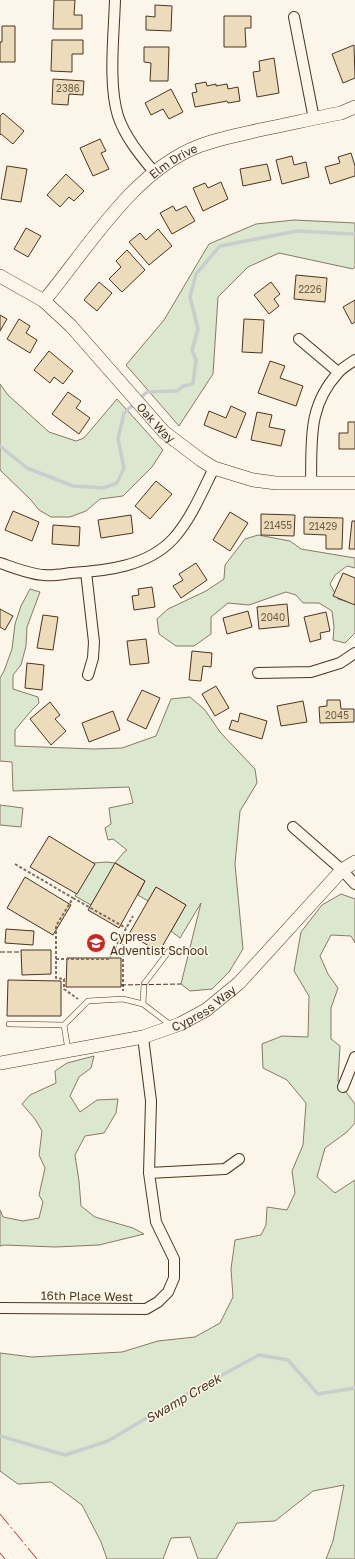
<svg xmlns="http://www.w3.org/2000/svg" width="355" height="1559" viewBox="0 0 355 1559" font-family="'Golos Text',sans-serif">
  <rect width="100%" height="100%" fill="#fbf6e9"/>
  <path fill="#dce7d0" stroke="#887966" d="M294,220L355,223V267L353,269L279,253L248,267L218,297L213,374L179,426L126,365L164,320L209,244L256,224Z
    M0,384L8,395L49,432L76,441L84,438L117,399L163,450L152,467L123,496L100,499L86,511L70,517H51L39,510L30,499L0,470Z
    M258,535L290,541L301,549L355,558V568L347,566L335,575L330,584L338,599L355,604V633L345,643L333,640L334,627L332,611L319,603H303L296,595L286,592L249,605L228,603L211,617V634L194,646H176L159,634L157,619L168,609L206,591L224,579L225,565L245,539Z
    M30,589L40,592L27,627L26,646L21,665L13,675V689L38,697L39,703L31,711L15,730V746L94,749L122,748L156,736L171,699L190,697L205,710L220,732L255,769L257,783L240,811L235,864L243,949L229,972L212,989L190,991L181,984L201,903L180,938L171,931L186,905L156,887L148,901L138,895L145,881L116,863L91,905L75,896L94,864L93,863L107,862L115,863L124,852L127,850L113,839L108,840L105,828L111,824L109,808L133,803L129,787L13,791L12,762L0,761V678L4,671L12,649L15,624L21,606Z
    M0,805L23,808L21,827L0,825Z
    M341,894L355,899V943L351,936L331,935L320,956L328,974L338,988L331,1008V1039L340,1046L338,1081L355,1104V1123L347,1132L325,1148L317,1177L335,1193L355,1180V1559H326L333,1541L344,1485L313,1491L275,1521L237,1523L216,1559H198L190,1537L171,1538L163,1559H107L101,1542L82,1505L51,1482L18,1484L0,1471V1353L32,1357L122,1352L158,1341L195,1337L220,1323L233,1297L231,1269L235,1240L261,1235L266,1225L267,1207L287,1210L295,1193L292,1171L303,1145L306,1103L287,1080L263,1068L262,1044L282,1036L308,1037L309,996L294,971L301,932L322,905Z
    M94,1056L91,1068L79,1077L70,1096L80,1112L97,1100L118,1099L116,1113L104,1133L85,1136L75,1155L79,1181L81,1206L95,1217L133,1228L144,1234L99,1245L55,1247L4,1245L0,1246V1210L3,1217L23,1221L39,1218L43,1202L39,1195L45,1168L39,1155L42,1131L35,1119L22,1104L30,1095L56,1083L55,1071L67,1063Z"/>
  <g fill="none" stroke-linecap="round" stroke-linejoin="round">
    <path stroke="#c9cecd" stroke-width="3.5" d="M139,399L147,392L177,391L183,386L189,385L193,383L196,360L192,350L198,329L190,297L196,274L220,246L297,231L355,234
      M0,446L27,468L73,486L103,488L117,483L124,468L118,439L124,413L135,403
      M0,1436L65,1455L108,1441L185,1395L259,1355L288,1360L318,1394L355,1388"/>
  </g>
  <path fill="#ecdcbc" stroke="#4a3520" d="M54,0H75L74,15H82V29H53Z
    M155,5L172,6L171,31L146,30V16L155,17Z
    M224,16H251V28H245L246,47H224Z
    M2,26H15V62H0V42H2Z
    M52,40H83V54H72V72L51,71Z
    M354,45L355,78L343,83L332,54Z
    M144,47H169L168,81H150L151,63L144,62Z
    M274,58L279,93L257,97L253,72L260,71L259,61Z
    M53,79L84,81L83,95L69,94L68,105L52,104Z
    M206,82L207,86L216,84V86L227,84L228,89L238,87L240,101L228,103L227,101L195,107L192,93L197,92L195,84Z
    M171,89L183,112L169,119L163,109L151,115L145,103Z
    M3,113L24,131L13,144L1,134L0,135V116Z
    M100,139L106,151L101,153L109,169L93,176L80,148Z
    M351,153L355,166V176L330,184L325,167L340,163L338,157Z
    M292,156L294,165L306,162L309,177L282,184L276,160Z
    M267,164L271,180L243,186L240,169Z
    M7,166L27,169L21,202L1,199Z
    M66,174L84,191L74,201L69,197L60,207L47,195Z
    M221,182L228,199L203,211L193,188L205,183L208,188Z
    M173,206L176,211L186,206L195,221L172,234L160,213Z
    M26,228L41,236L28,257L14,249Z
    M158,229L172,246L149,265L129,242L140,233L146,240Z
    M127,250L145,270L122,292L109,279L121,267L116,261Z
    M296,275L327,278L325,302L294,299Z
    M99,282L112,293L97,311L84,300Z
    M271,282L280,294L274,299L279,306L269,314L254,295Z
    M355,300V322L352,324L343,307Z
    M0,315L7,319L0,331Z
    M19,319L30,326L26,333L37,340L30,353L7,339Z
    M244,319L264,320L262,353L242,352Z
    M49,351L73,371L63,384L54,377L50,383L34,370Z
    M270,361L285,366L280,378L303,386L296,406L258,393Z
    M68,392L81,401L76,408L90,418L79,434L52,414Z
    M231,406L246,413L236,438L204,425L209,411L226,418Z
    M257,412L272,415L269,427L285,430L281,446L251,440Z
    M348,422H355V449H339V433H348Z
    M156,481L172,494L150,519L135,506Z
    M13,511L39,522L32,541L5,530Z
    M230,512L248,523L230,551L213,540Z
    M261,514L295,515L294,536L261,535Z
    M131,515L133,533L101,538L98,520Z
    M304,517L343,518L342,549H326V535L304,534Z
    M352,521H355V549H349Z
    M53,525L80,527L79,546L52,544Z
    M196,563L207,580L181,598L173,586L183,580L179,574Z
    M343,573L355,578V605L333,596Z
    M152,587L155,607L134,610L132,596L139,595L138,589Z
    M287,604L289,626L259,629L257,607Z
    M0,609L13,616L5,630L0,627Z
    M248,611L252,627L227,634L223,618Z
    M326,612L330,631L320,633L321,639L310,642L304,617Z
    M43,615L58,617L53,650L37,648Z
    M146,639L149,663L130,665L127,641Z
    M192,651L212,653L211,667L203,666L201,681L189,680Z
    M27,663L44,665L42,690L25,688Z
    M216,686L229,708L215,716L202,694Z
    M142,690L160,698L146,729L127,720Z
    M327,700H340L341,709H354V722L320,723L319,707L327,706Z
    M303,701L307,722L281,726L277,706Z
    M50,702L60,715L55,719L66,731L51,745L30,719Z
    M113,711L120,730L89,742L82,723Z
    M240,713L267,721L262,739L229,729L232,720L238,722Z
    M49,836L95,864L77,894L30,867Z
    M115,863L145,881L119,928L88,910Z
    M25,877L71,905L53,935L7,908Z
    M156,887L186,905L159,952L129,934Z
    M6,929L34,931L33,945L5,943Z
    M21,950H51V974L22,975Z
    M67,958H121V987H66Z
    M8,980L61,981V1016H7Z"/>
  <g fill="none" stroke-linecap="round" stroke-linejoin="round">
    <g stroke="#4a3520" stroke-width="6">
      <path id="service" d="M169,951L144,984L143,1004L172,1026
        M9,1024L64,1025
        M68,1050L64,1025L88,1001L123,999L143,1004"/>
    </g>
    <g stroke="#4a3520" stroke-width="12">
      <path id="minor" d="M115,0C114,34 108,84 118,116C125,137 140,155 154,172
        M294,17L314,119
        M299,339L338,372
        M311,483C312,442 307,407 338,373C342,368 349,364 355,360
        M0,563C12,567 32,575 44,575C53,576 63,574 71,573C107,571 148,566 173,539C191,519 202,492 214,468
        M86,572L94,642L93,658L88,675
        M258,673L311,672L340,663L355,653
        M293,827L342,870L355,884
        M343,1087L355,1057
        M149,1173L225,1169L239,1159
        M0,1308L146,1309L158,1302L168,1292L174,1278V1259L156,1222L149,1173L151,1101L143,1037"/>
    </g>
    <g stroke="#4a3520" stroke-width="14">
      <g id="tertiary">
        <path id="s1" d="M0,276L44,301L71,326L164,432L201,460L214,468L253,480L276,483H355"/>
        <path id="s2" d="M44,301C88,248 133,171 199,146C220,138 242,134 264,129C289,124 315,118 341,113L355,107"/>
        <path id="s3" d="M0,1063L143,1037L180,1024L206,1010L239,983L342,870L355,862"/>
      </g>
    </g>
    <path stroke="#7f6f5c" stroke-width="2" stroke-dasharray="3 2" stroke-linecap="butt" d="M15,864L73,898L56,926V978L64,979V989L78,999
      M73,898L126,928
      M123,934V991
      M56,959H109L133,916"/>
    <use href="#service" stroke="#fbf6e9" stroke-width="5"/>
    <use href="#minor" stroke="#fbf6e9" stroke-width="10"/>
    <use href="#tertiary" stroke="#fbf6e9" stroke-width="13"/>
    <path stroke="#4a3520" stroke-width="1" stroke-dasharray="5 2" stroke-linecap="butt" d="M0,952H21
      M121,985L181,984"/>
    <path stroke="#c62828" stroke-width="1" stroke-dasharray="14 3 2 3" stroke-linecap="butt" d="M0,1514L37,1559
      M0,1553L5,1559"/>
  </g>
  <defs>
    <g id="school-disc" transform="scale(1)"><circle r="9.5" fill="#c62828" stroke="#fbf6e9"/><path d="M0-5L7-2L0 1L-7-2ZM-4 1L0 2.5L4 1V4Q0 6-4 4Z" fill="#fff"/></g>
  </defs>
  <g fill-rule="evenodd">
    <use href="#school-disc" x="96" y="943"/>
  </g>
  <g text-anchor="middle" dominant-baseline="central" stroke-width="3" stroke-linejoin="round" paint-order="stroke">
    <g font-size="10" fill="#725f47">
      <text x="68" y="88">2386</text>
      <text x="310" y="289">2226</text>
      <text x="278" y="525">21455</text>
      <text x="323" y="526">21429</text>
      <text x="273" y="617">2040</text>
      <text x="337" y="715">2045</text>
    </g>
    <g font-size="12" fill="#4a3520" stroke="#fbf6e9">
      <text stroke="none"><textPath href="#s2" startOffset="192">Elm Drive</textPath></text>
      <text stroke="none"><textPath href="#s1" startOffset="216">Oak Way</textPath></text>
      <text stroke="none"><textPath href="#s3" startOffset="213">Cypress Way</textPath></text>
      <text transform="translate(87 1296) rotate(1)">16th Place West</text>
    </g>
    <g font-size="12" fill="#4a3520" stroke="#fbf6e9" text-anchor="start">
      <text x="110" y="936">Cypress<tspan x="110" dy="14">Adventist School</tspan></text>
    </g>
    <g font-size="13" font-style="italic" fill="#4a3520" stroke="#fbf6e9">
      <text transform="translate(183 1398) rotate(-30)">Swamp Creek</text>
    </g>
  </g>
</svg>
